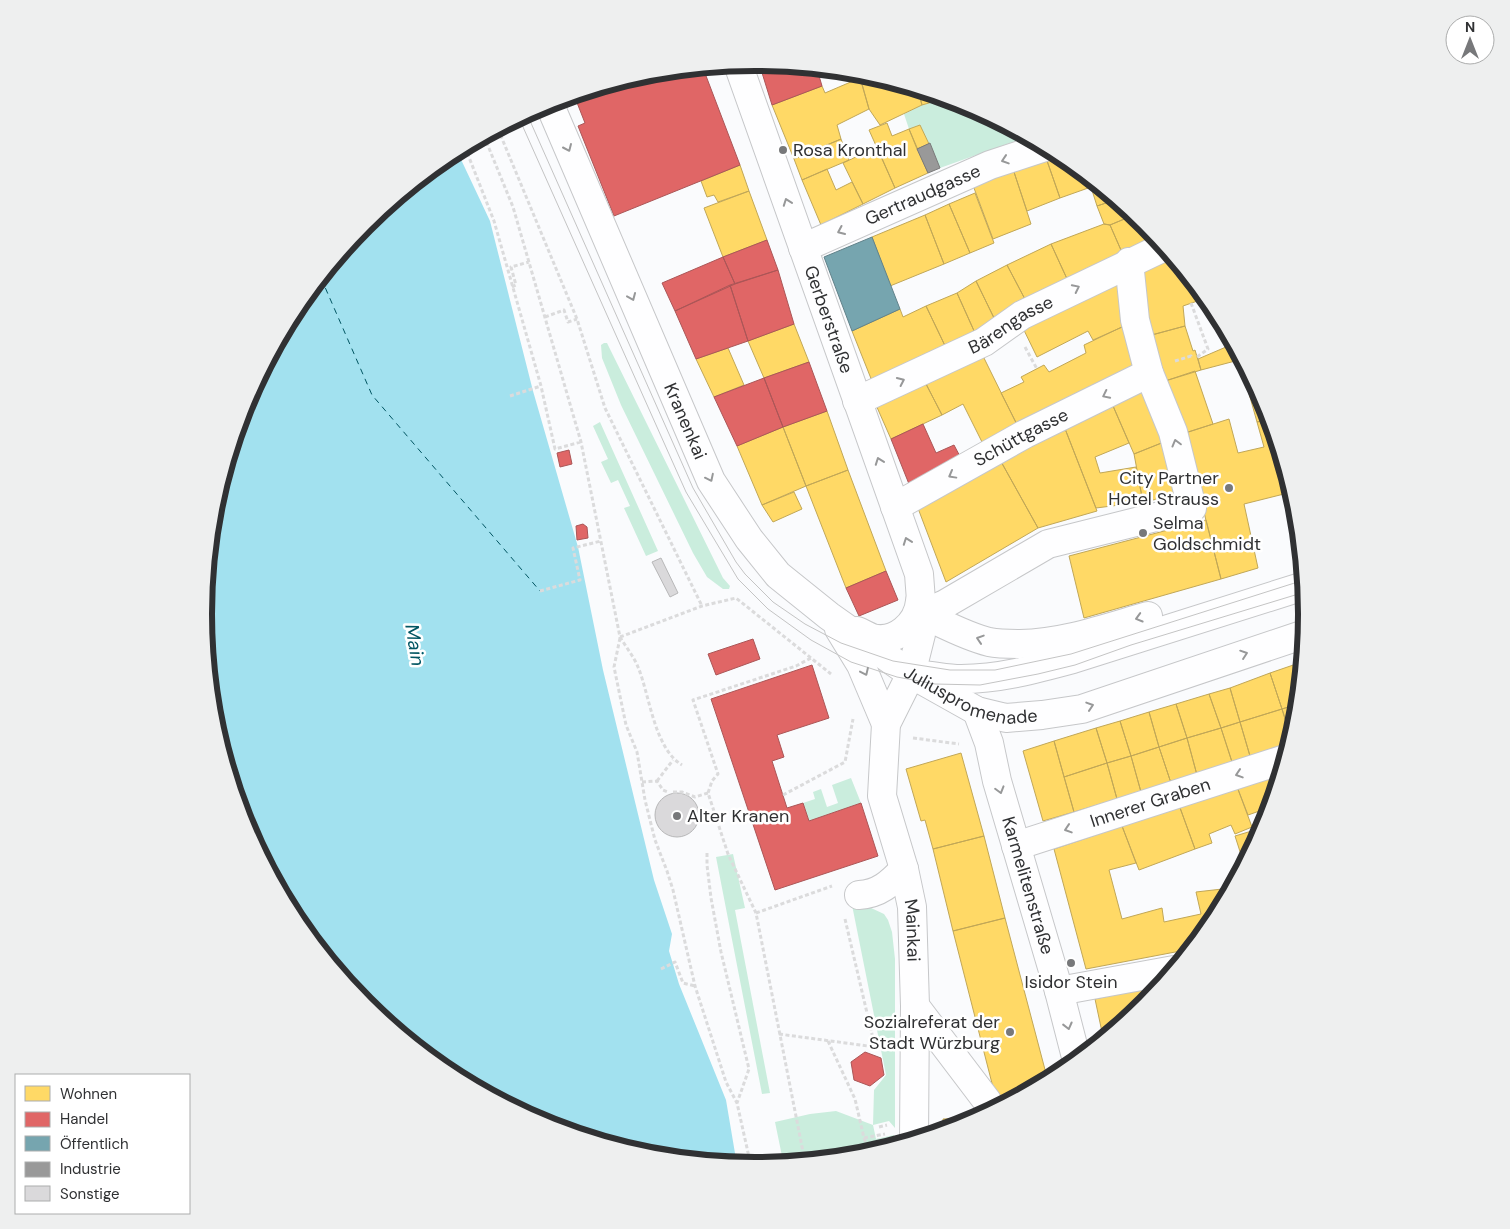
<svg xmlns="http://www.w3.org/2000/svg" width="1510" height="1229" viewBox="0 0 1510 1229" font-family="'DM Sans',sans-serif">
  <rect width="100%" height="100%" fill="#fafbfd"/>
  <path fill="#caeddd" d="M946,98L967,105L1026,137L940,168L920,125L909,129L904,114L922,105Z
    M604,343H607L723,578L730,586L729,589H723L707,577L693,553L621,405L602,358L601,345Z
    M600,422L658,551L646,556L624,508L630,506L618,480L611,483L601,462L608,459L593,426Z
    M851,778L861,803L809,821L803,803L815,799L813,792L821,789L827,807L838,803L832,785Z
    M733,854L745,908L735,910L770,1093L762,1094L716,857Z
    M848,885H859L869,907L884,914L888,920L892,932L895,959V1128L889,1121L873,1125L876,1139L894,1135V1146L862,1156L788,1163L783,1161L775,1122L810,1114L836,1111L873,1125L874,1090L886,1075Z"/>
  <path fill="#a2e1ef" d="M457,151L490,221L533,391L578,547L603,670L654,880L672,934L669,951L679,984L726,1100L737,1165L647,1156L543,1124L448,1073L364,1005L296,921L245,825L214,722L203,614L214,507L245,403L296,308L365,224L449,155Z"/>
  <path fill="#ffd966" stroke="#c1a757" d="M859,73L918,90L922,105L880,125L869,109Z
    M860,78L869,109L837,125L841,139L794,159L772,105L822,86L825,93Z
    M918,90L946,98L922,105Z
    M887,123L892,136L909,129L928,173L895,188L869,130Z
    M920,125L929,144L917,149L909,129Z
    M841,139L849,160L802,180L794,159Z
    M877,147L895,188L863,204L843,163Z
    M1054,152L1062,156L1086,176L1091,187L1060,198L1045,155Z
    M1045,155L1060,198L1027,211L1012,166Z
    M740,165L749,191L718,202L714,195L707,197L701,181Z
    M1012,166L1031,224L993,239L971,180Z
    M827,169L836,190L852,182L863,204L821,225L802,180Z
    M1086,176L1098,185L1091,187Z
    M1098,185L1115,200L1097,206L1091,187Z
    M749,191L767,240L723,257L704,208Z
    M975,193L994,243L970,253L949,204Z
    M1115,200L1134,215L1110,225L1104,224L1097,206Z
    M949,204L970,253L944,264L925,215Z
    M925,215L944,264L890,286L872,237Z
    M1134,215L1145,224L1150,236L1148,244L1124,257L1110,225Z
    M1104,224L1110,225L1124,257L1068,281L1051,244Z
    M1051,244L1068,281L1027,303L1007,265Z
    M1172,257L1206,298L1183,306L1185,326L1148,336L1140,270Z
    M1007,265L1027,303L995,320L976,281Z
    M1116,275L1129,324L1093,340L1088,331L1037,357L1020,322Z
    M976,281L995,320L975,333L957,293Z
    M957,293L975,333L948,352L926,306Z
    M926,306L948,352L874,386L852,331L900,309L903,317Z
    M1219,317L1233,344L1228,345Z
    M794,324L809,362L764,378L748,341Z
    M1126,325L1139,370L1020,430L1001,393L1024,382L1021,377L1044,365L1049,372L1086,353L1084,345Z
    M1185,326L1193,351L1195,350L1201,370L1162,382L1148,336Z
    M1233,344L1239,360L1201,370L1198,359Z
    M728,348L744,385L714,397L696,359Z
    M982,354L1021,433L987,452L963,404L942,415L925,382Z
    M1244,364L1265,404L1270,419L1257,422L1241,365Z
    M1195,371L1213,424L1182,434L1162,382Z
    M925,382L942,415L891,439L876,405Z
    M1145,384L1169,440L1134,454L1110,399Z
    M1110,399L1129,443L1095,457L1100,473L1136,467L1143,502L1096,508L1062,421Z
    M827,411L848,470L806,486L783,427Z
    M1229,419L1238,453L1264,447L1257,422L1270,419L1292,492L1244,504L1258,568L1221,579L1196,481L1182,434Z
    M1062,421L1097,511L1038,528L999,458Z
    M783,427L806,486L762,505L737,446Z
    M1169,440L1177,495L1143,502L1134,454Z
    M999,458L1038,528L946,582L916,503Z
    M848,470L886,571L846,588L806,486Z
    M794,492L802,509L773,522L762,505Z
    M1206,520L1221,579L1084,618L1069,556Z
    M1302,662L1298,704L1282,709L1270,673Z
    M1270,673L1282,709L1240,722L1230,688Z
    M1230,688L1240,722L1221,728L1209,694Z
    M1209,694L1221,728L1187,738L1176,704Z
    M1176,704L1187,738L1159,747L1149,712Z
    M1298,704L1296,722L1291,738L1282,709Z
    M1282,709L1291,738L1290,745L1250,756L1240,722Z
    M1149,712L1159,747L1131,756L1120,721Z
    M1120,721L1131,756L1107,763L1096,728Z
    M1240,722L1250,756L1233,765L1221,728Z
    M1096,728L1107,763L1064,777L1054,741Z
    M1221,728L1233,765L1197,775L1187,738Z
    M1187,738L1197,775L1171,783L1159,747Z
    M1054,741L1074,812L1043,821L1023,751Z
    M1159,747L1171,783L1141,792L1131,756Z
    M961,753L984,836L933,849L925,820L921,821L906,769Z
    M1131,756L1141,792L1117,799L1107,763Z
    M1107,763L1117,799L1074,812L1064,777Z
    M1283,767L1271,807L1248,815L1236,784Z
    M1236,784L1252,827L1235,834L1231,825L1209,834L1212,843L1195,849L1179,805Z
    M1179,805L1195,849L1139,870L1122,826Z
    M1122,826L1136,863L1109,870L1122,919L1162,908L1164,922L1201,914L1196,892L1231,888L1214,921L1191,949L1086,969L1054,849Z
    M1265,827L1244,864L1235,836Z
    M984,836L1005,918L953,931L933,849Z
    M1005,918L1048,1081L1032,1089L996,1099L953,931Z
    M1163,984L1145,1005L1116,1029L1102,1032L1095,999Z
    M1116,1029L1104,1039L1102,1032Z
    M1032,1089L1004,1105L1002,1097Z
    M978,1118L966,1125L943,1132V1119Z"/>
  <path fill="#e06666" stroke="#ab5657" d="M759,63L817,69L822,86L772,105Z
    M703,68L740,165L614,216L578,126L585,123L574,95L648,73Z
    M767,240L778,270L735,284L723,257Z
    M723,257L735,284L675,311L662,283Z
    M778,270L794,324L748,341L730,285Z
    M730,285L748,341L696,359L675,311Z
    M809,362L827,411L783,427L764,378Z
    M764,378L783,427L737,446L714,397Z
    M923,424L936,453L954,445L964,464L913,494L891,439Z
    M569,450L572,464L560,467L557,453Z
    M583,524L587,527L588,538L577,540L576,526Z
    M886,571L898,600L859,616L846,588Z
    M753,639L760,659L716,675L708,654Z
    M812,665L829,718L777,735L784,757L772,761L787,808L803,803L809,821L861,803L878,856L775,890L711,699Z
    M865,1052L881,1058L884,1075L870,1086L854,1080L851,1062Z"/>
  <path fill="#76a5af" stroke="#61828a" d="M872,237L900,309L852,331L824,257Z"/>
  <path fill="#999" stroke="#7a7a7a" d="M930,143L940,168L928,173L917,149Z"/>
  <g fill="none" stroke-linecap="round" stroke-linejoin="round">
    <path stroke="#015562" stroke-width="1" stroke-dasharray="6 5" stroke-linecap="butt" d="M321,278L372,395L540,591"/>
  </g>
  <path fill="#dad9db" stroke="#b7b7b8" d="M661,558L678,593L670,597L652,562Z
    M655 815a22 22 0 1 1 44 0a22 22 0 1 1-44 0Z"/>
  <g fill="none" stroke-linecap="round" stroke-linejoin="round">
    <g stroke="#c6c7c9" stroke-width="30">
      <g id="minor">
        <path id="s1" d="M738,64L919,574L922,614L921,634L911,674L886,724L882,796L904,869L912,907L915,1006L914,1140"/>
        <path id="s2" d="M549,103L711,481L749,539L778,575L829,616L911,674L977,711L1006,718L1042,715L1082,709L1305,634"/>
        <path id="s3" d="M803,248L990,165L1045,147"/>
        <path id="s4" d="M857,401L984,342L1022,315L1164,247"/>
        <path id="s5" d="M895,507L1025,434L1149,373"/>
        <path d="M922,614L945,604L1048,544L1192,508L1173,432L1149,373L1135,320L1129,262"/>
        <path d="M922,614C944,624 965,636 989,642C999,644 1010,644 1020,644C1065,643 1106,628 1148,616"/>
        <path d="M839,629L861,665L886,724"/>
        <path d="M857,631C862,633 867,636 872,638C895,644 918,624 920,601"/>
        <path d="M922,675C935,676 948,679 961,679C999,679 1036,669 1073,659L1304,586"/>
        <path id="s6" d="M977,711L989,743L997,781L1059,991L1077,1061"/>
        <path id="s7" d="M1016,846L1285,759"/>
        <path d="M859,895C879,894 891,883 904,869"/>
        <path d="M1059,991L1174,970"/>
        <path d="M915,1006L987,1101L991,1111"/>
      </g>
    </g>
    <path stroke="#dbdbdc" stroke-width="3" stroke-dasharray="4 2.5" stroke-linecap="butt" d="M498,129L577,319L605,408L702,606
      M484,136L513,207L581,442L620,637C626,647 634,657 638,667C650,696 654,748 682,765
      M465,147L494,221L541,386L555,449L581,442
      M512,287L516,285L511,267L529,262
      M1191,303L1208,349L1197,357
      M545,317L564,310L568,322L577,319
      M1025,347L1037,369
      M1175,361L1191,356V358
      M510,396L541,386
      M540,591L580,580L573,548L601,541
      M620,637L702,606L736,598L831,674
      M620,638L614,667L626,725L637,752L645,800L655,840L667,871L673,890L695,986L726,1082L737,1103L751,1166
      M913,738L959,744
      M657,781L673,760
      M642,782L657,781L663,790L668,792
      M673,792H682L695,797L708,793
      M783,795L845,762L853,719
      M707,853V865L711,898L721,952L749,1069L737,1103
      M756,913L832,886
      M845,919L875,1047
      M661,969L675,962L683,983L695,986
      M779,1034L875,1047H887
      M828,1041L855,1099L864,1138L869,1150V1154
      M879,1127L887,1125
      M864,1138L885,1134
      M805,1162L756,913L728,854L708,793L712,781L718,774L693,700L796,666L811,658"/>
    <use href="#minor" stroke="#fefeff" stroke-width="28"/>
    <path stroke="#c4c4c4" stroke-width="1" d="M527,114L693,488L736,562L745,574L773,602L805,624L841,643L893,661L950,670H995L1071,654L1304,580
      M519,118L686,492L738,579L768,609L811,640L851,662L897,677L935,684L980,685L1038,674L1075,665L1131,645L1305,592"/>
  </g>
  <defs><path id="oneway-chevron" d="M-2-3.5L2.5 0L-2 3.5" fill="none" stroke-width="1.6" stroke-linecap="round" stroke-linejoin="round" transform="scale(1.25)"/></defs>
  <g stroke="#979899">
    <use href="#oneway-chevron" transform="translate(568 148) rotate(66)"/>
    <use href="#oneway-chevron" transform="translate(1005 160) rotate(162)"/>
    <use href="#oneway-chevron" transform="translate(787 202) rotate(-110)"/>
    <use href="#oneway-chevron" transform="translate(841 231) rotate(156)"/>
    <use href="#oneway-chevron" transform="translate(1076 288) rotate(-26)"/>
    <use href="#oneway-chevron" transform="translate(632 297) rotate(67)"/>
    <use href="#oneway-chevron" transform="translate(901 381) rotate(-25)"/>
    <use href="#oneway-chevron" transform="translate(1106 395) rotate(154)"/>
    <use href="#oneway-chevron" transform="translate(1176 443) rotate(-105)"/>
    <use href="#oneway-chevron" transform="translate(879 461) rotate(-110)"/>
    <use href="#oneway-chevron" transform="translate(952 475) rotate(151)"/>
    <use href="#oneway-chevron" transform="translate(710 478) rotate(64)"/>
    <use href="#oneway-chevron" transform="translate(907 541) rotate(-110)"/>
    <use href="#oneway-chevron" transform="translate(1139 618) rotate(164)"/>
    <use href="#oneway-chevron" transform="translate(980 639) rotate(-162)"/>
    <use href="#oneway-chevron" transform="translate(1244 654) rotate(-19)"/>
    <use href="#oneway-chevron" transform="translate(865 672) rotate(65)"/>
    <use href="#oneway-chevron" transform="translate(1090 706) rotate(-18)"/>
    <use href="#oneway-chevron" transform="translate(1239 774) rotate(162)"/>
    <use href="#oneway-chevron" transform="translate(1000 790) rotate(74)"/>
    <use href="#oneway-chevron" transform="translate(1068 829) rotate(162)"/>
    <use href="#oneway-chevron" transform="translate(1068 1026) rotate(76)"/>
  </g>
  <g fill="#77787a" stroke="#fff" stroke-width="2">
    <circle cx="783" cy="150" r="5"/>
    <circle cx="1229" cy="488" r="5"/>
    <circle cx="1143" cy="533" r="5"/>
    <circle cx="677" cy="816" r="5"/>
    <circle cx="1071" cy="963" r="5"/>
    <circle cx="1010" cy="1032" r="5"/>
  </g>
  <g text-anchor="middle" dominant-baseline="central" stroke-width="5" stroke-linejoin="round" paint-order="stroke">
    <g font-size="18" fill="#303133" stroke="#fff" text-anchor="start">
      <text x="793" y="150">Rosa Kronthal</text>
      <text x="1219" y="478" text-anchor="end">City Partner<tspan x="1219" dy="21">Hotel Strauss</tspan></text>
      <text x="1153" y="523">Selma<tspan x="1153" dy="21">Goldschmidt</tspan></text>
      <text x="687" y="816">Alter Kranen</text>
      <text x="1071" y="982" text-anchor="middle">Isidor Stein</text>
      <text x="1000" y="1022" text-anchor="end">Sozialreferat der<tspan x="1000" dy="21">Stadt Würzburg</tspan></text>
    </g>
    <g font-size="18" fill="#303133" stroke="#fff">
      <text stroke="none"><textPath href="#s3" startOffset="131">Gertraudgasse</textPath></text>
      <text stroke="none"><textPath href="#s1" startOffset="271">Gerberstraße</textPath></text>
      <text stroke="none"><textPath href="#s4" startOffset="172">Bärengasse</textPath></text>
      <text stroke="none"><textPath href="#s2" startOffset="346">Kranenkai</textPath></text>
      <text stroke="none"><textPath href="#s5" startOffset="144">Schüttgasse</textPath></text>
      <text stroke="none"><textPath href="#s2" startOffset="758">Juliuspromenade</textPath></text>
      <text stroke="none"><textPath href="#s7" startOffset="141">Innerer Graben</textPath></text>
      <text stroke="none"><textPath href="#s6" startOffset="182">Karmelitenstraße</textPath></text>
      <text stroke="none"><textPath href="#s1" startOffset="909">Mainkai</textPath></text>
    </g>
    <g font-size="19" font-style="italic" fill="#015562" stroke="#fff">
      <text transform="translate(415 645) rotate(81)">Main</text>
    </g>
  </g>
  <path d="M0 0H1510V1229H0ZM212 614a543 543 0 1 1 1086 0a543 543 0 1 1-1086 0Z" fill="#eeefef" fill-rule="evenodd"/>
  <path fill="none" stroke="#303133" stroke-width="6" d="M212 614a543 543 0 1 1 1086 0a543 543 0 1 1-1086 0Z"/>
  <rect x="15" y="1074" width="175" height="140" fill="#ffffff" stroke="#acadad"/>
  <rect x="25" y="1086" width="25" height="15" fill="#ffd966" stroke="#acadad"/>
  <text x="60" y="1099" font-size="15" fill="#303133">Wohnen</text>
  <rect x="25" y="1112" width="25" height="15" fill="#e06666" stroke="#acadad"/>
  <text x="60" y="1124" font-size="15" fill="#303133">Handel</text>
  <rect x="25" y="1136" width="25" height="15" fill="#76a5af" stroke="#acadad"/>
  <text x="60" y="1149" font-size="15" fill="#303133">Öffentlich</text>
  <rect x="25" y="1162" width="25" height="15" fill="#999999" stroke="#acadad"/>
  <text x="60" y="1174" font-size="15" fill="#303133">Industrie</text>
  <rect x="25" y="1186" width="25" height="15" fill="#dad9db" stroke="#acadad"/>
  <text x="60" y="1199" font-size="15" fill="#303133">Sonstige</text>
  <g transform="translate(1470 40)"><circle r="24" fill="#ffffff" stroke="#acadad"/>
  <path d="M0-4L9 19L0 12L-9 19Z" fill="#77787a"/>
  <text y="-8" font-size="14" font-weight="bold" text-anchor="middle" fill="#303133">N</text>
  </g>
</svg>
